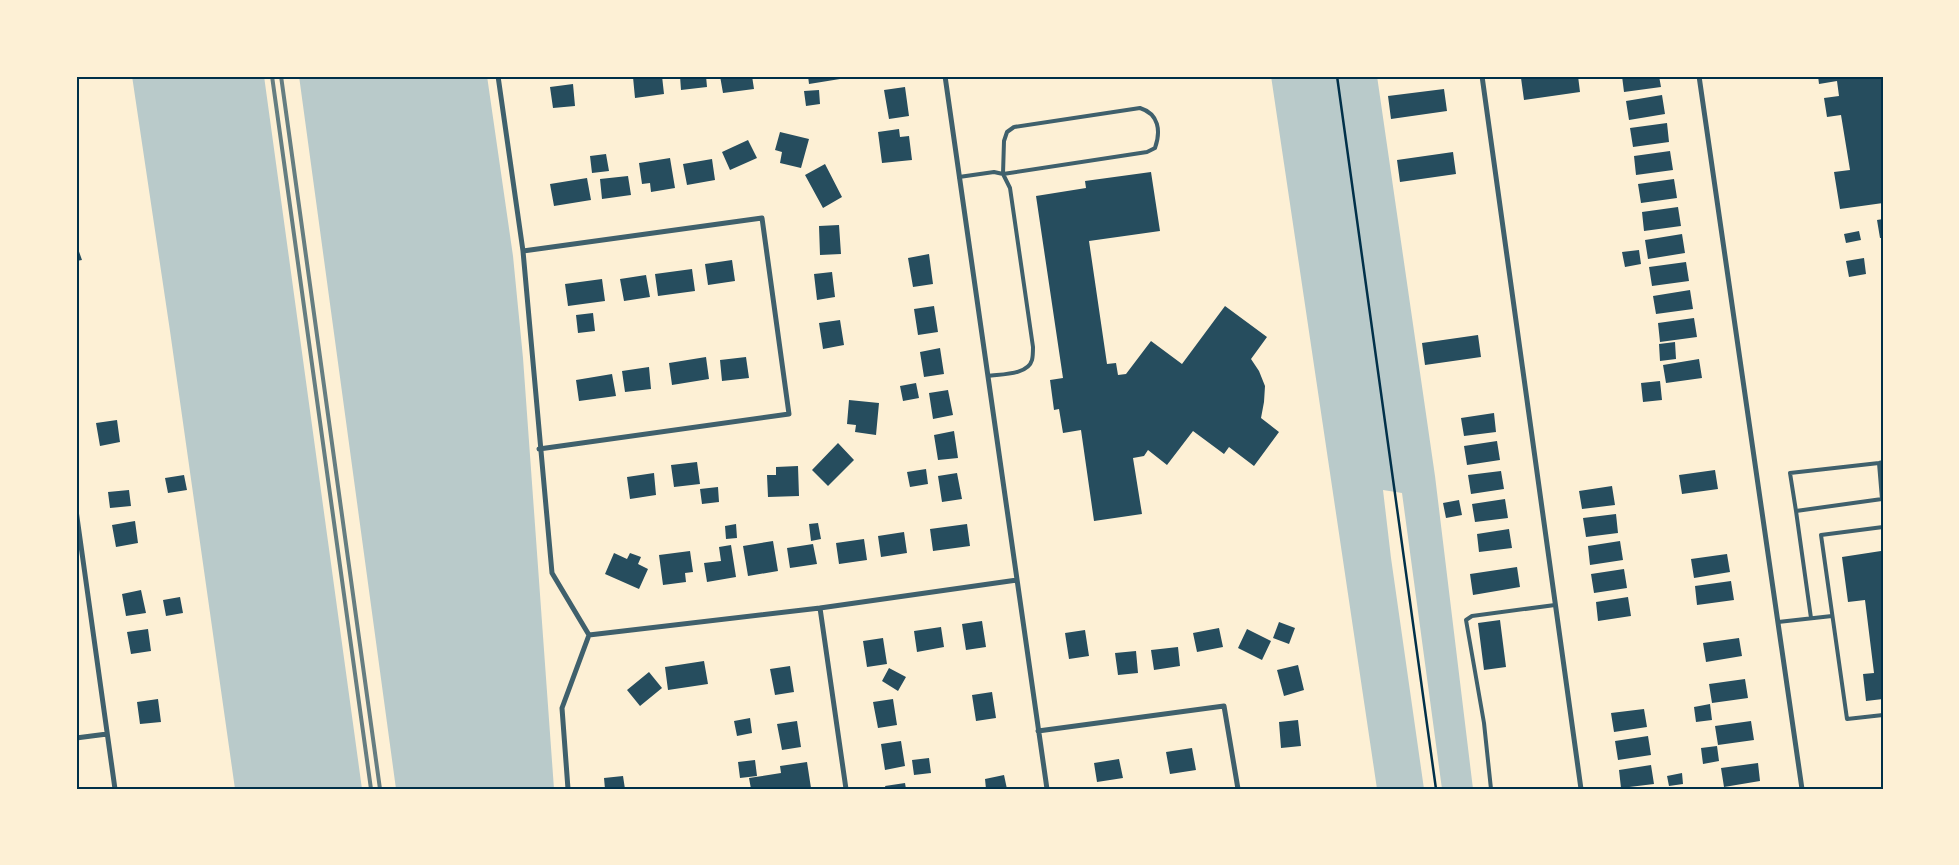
<svg xmlns="http://www.w3.org/2000/svg" width="1959" height="865" viewBox="0 0 1959 865" font-family="Helvetica,sans-serif">
  <rect width="100%" height="100%" fill="#fdf0d5"/>
  <path fill="#b9caca" d="M132,76H264L362,789H235L170,331Z
    M299,76H487L513,256L523,358L554,789H396Z
    M1271,76H1377L1435,476L1473,789H1442L1402,493L1383,490L1391,558L1424,789H1377Z"/>
  <path fill="#264d5e" d="M662,76L664,94L635,98L633,77Z
    M680,76H706L707,87L681,90Z
    M720,76H752L754,89L723,93Z
    M808,76H840V79L809,84Z
    M1531,76H1578L1580,92L1524,100L1521,78Z
    M1622,76H1659L1661,87L1624,92Z
    M1818,76H1883V203L1840,209L1834,172L1850,170L1841,115L1827,117L1824,98L1839,96L1837,81L1819,84Z
    M573,84L575,106L553,108L550,87Z
    M905,87L909,116L889,119L884,90Z
    M1444,89L1447,111L1391,119L1388,96Z
    M819,90L820,104L806,106L804,91Z
    M1662,95L1665,114L1629,120L1626,101Z
    M1667,123L1669,142L1633,147L1630,128Z
    M899,129L900,137L909,136L912,160L882,163L878,132Z
    M780,132L809,139L801,168L780,163L782,152L775,150Z
    M748,140L757,158L730,170L722,152Z
    M1670,151L1673,170L1636,175L1634,156Z
    M1453,152L1456,174L1400,182L1397,160Z
    M606,154L609,171L592,173L590,156Z
    M670,158L675,188L651,192L650,183L642,184L639,163Z
    M712,159L715,180L687,185L683,164Z
    M825,164L842,197L823,208L805,175Z
    M1151,172L1160,231L1089,241L1107,364L1116,363L1118,375L1126,374L1151,341L1182,364L1225,306L1267,337L1251,359L1259,371L1265,386L1264,402L1261,418L1279,432L1254,466L1229,447L1224,454L1193,431L1167,465L1148,450L1144,456L1133,458L1142,514L1094,521L1081,430L1063,433L1059,409L1054,410L1050,380L1063,378L1036,196L1086,188L1085,181Z
    M628,176L631,195L602,199L600,179Z
    M587,178L591,200L554,206L550,184Z
    M1674,179L1677,198L1641,203L1638,184Z
    M1678,207L1681,226L1644,231L1642,212Z
    M1883,219V238H1880L1877,220Z
    M839,225L841,254L820,255L819,226Z
    M1859,231L1861,240L1846,243L1844,234Z
    M1682,234L1685,253L1648,259L1645,240Z
    M76,243L82,260L76,261Z
    M1639,250L1641,264L1625,267L1622,252Z
    M929,254L933,284L913,287L908,258Z
    M1864,258L1866,274L1849,277L1846,261Z
    M732,260L735,281L708,285L705,264Z
    M1686,262L1689,281L1652,286L1649,267Z
    M692,269L695,291L658,296L655,274Z
    M832,272L835,297L817,300L814,274Z
    M646,275L650,297L624,301L620,279Z
    M602,279L605,301L568,306L565,284Z
    M1690,290L1693,309L1656,314L1653,296Z
    M934,306L938,332L918,335L914,309Z
    M593,313L595,331L578,333L576,315Z
    M1694,318L1697,337L1660,342L1658,323Z
    M840,320L844,345L823,349L819,323Z
    M1478,335L1481,357L1425,365L1422,343Z
    M1675,342L1676,359L1660,361L1659,344Z
    M940,348L944,374L924,377L920,352Z
    M706,357L709,379L672,385L669,363Z
    M746,357L749,378L722,381L720,360Z
    M1699,359L1702,378L1666,383L1663,365Z
    M649,367L651,389L625,392L622,371Z
    M612,374L616,396L579,401L576,380Z
    M1660,381L1662,400L1643,402L1641,383Z
    M916,383L919,398L903,401L900,386Z
    M948,390L953,415L933,419L929,393Z
    M849,400L879,403L876,435L855,432L856,425L847,424Z
    M1494,413L1496,432L1464,436L1461,418Z
    M117,420L120,442L100,446L96,423Z
    M954,431L958,458L938,460L934,435Z
    M1497,441L1500,460L1467,465L1464,446Z
    M838,443L854,460L828,486L812,470Z
    M697,462L700,484L674,487L671,465Z
    M798,466L799,496L768,497L767,475H776V467Z
    M926,469L928,484L910,487L907,472Z
    M1715,470L1718,489L1682,494L1679,475Z
    M1501,471L1504,489L1471,494L1468,475Z
    M654,473L656,495L630,499L627,477Z
    M957,473L962,499L942,502L938,476Z
    M184,475L187,490L168,493L165,478Z
    M1612,486L1615,505L1582,509L1579,491Z
    M718,487L719,502L702,504L700,489Z
    M129,490L131,506L110,508L108,492Z
    M1505,499L1508,518L1475,522L1472,504Z
    M1459,500L1462,515L1446,518L1443,503Z
    M1616,514L1618,533L1586,537L1583,518Z
    M135,521L138,543L116,547L112,525Z
    M818,523L821,539L811,541L809,524Z
    M736,524L737,538L726,539L725,526Z
    M967,524L970,546L933,551L930,529Z
    M1509,529L1512,548L1479,552L1477,534Z
    M904,532L907,553L881,557L878,536Z
    M864,539L867,560L839,564L836,543Z
    M773,541L778,571L748,576L743,546Z
    M1620,541L1623,560L1590,565L1588,546Z
    M813,544L817,564L790,568L787,548Z
    M731,545L736,577L707,582L704,563L721,561L719,547Z
    M690,551L693,572L685,573L686,582L663,585L659,555Z
    M1881,551L1883,565V699L1866,701L1863,674L1874,673L1865,600L1848,602L1842,557Z
    M614,553L627,559L630,553L641,557L638,564L648,569L639,589L605,574Z
    M1727,554L1730,572L1694,578L1691,559Z
    M1517,567L1520,587L1473,595L1470,574Z
    M1624,569L1627,588L1594,593L1591,574Z
    M1731,581L1734,600L1697,605L1695,586Z
    M141,590L146,613L126,616L122,594Z
    M180,597L183,613L166,616L163,600Z
    M1628,597L1631,616L1598,621L1596,602Z
    M1500,620L1506,667L1484,670L1478,623Z
    M982,621L986,647L966,650L962,624Z
    M1279,622L1295,628L1289,644L1273,638Z
    M941,627L944,647L917,652L914,631Z
    M1219,628L1223,647L1197,652L1193,633Z
    M148,629L151,651L131,654L127,632Z
    M1247,629L1271,641L1262,660L1238,648Z
    M1085,630L1089,656L1069,659L1065,633Z
    M883,638L887,664L867,667L863,641Z
    M1739,638L1742,656L1706,662L1703,643Z
    M1178,647L1180,666L1154,670L1151,650Z
    M1136,651L1138,673L1118,675L1115,653Z
    M704,661L708,684L668,690L665,667Z
    M1298,665L1304,690L1284,696L1277,670Z
    M790,666L794,692L775,695L770,669Z
    M889,668L906,677L898,691L882,681Z
    M649,672L662,688L640,706L627,690Z
    M1745,679L1748,698L1712,703L1709,684Z
    M992,692L996,718L976,721L972,695Z
    M158,699L161,722L140,724L137,702Z
    M893,699L897,725L878,728L873,702Z
    M1710,704L1712,720L1696,722L1694,707Z
    M1644,709L1647,727L1614,732L1611,713Z
    M750,718L752,733L737,736L734,721Z
    M1298,720L1301,746L1281,748L1279,722Z
    M797,721L801,747L782,750L777,724Z
    M1751,721L1754,740L1718,745L1715,726Z
    M1648,736L1651,755L1618,760L1615,741Z
    M901,741L905,766L885,770L881,744Z
    M1717,746L1719,761L1703,764L1701,748Z
    M1192,748L1196,770L1170,774L1166,752Z
    M929,758L931,773L914,775L912,760Z
    M1119,759L1123,778L1097,782L1094,763Z
    M755,760L757,776L740,778L738,762Z
    M807,762L811,788L751,789L749,778L781,773L780,766Z
    M1758,763L1760,781L1724,787L1721,768Z
    M1651,765L1654,784L1621,788L1619,770Z
    M1682,773L1683,784L1669,786L1667,776Z
    M1004,775L1007,789H986L985,779Z
    M623,776L625,789H605L604,778Z
    M905,783L906,789H886L885,786Z"/>
  <g fill="none" stroke-linecap="round" stroke-linejoin="round">
    <path stroke="#003049" stroke-width="2.5" d="M1337,76L1436,789"/>
    <path stroke="#3f606c" stroke-width="4" d="M959,177L994,172L1003,174L1147,152L1155,148C1161,131 1159,114 1140,108L1014,127L1007,132L1004,141L1003,174L1010,188L1033,347C1033,351 1033,356 1032,360C1028,375 1001,374 988,376
      M1879,463L1882,499L1796,511L1790,473L1879,463L1883,462
      M1796,511L1811,618
      M1883,527L1821,535L1847,719L1883,715
      M1778,622L1832,616
      M1491,789L1484,723L1466,620L1472,616L1555,605"/>
    <path stroke="#3f606c" stroke-width="5" d="M498,76L523,251L552,573L589,635L562,708L568,789
      M945,76L1047,789
      M1482,76L1581,789
      M1699,76L1802,789
      M523,251L762,218L789,414L539,449
      M76,510L115,789
      M820,608L846,789
      M589,635L820,608L1017,580
      M1038,731L1224,706L1238,789
      M76,738L107,734"/>
    <path stroke="#657d81" stroke-width="4" d="M272,76L371,789
      M281,76L380,789"/>
  </g>
  <rect width="1959" height="865" fill="none" stroke="#fdf0d5" stroke-width="155"/>
  <rect x="78" y="78" width="1804" height="710" fill="none" stroke="#003049" stroke-width="2"/>
</svg>
